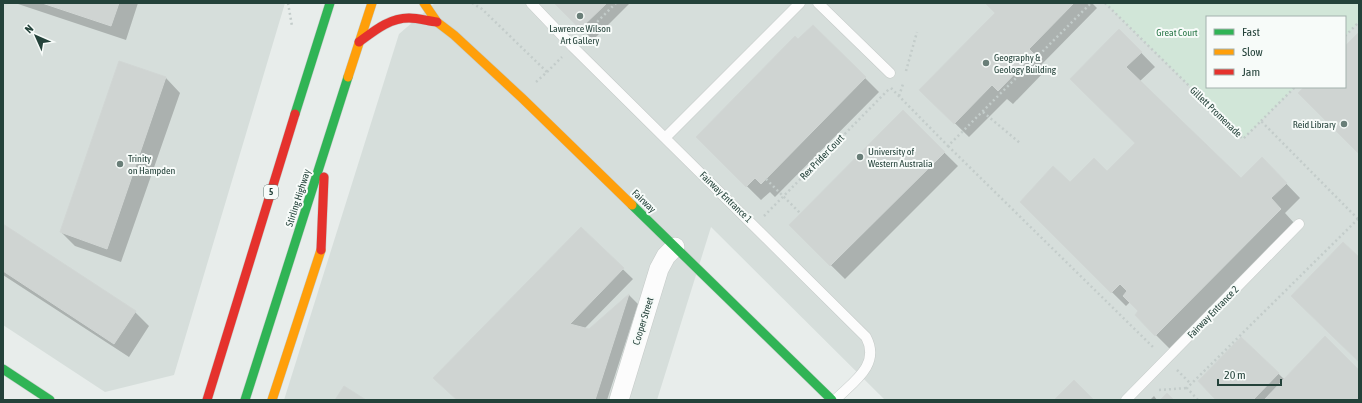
<svg xmlns="http://www.w3.org/2000/svg" width="1362" height="403" viewBox="0 0 1362 403" font-family="'Asap Condensed',sans-serif">
  <rect width="100%" height="100%" fill="#e8edeb"/>
  <path fill="#d6dedb" fill-rule="evenodd" d="M3,3H285L174,375L105,392L3,325Z
    M435,3H1359V400H885L711,227L657,400H284L399,34ZM1207,17H1345V87H1207Z"/>
  <path fill="#d1e6d8" d="M1105,3H1359V22L1345,36V17H1207V87H1295L1243,139Z"/>
  <path fill="#0003" d="M15,3H138L126,40Z
    M555,3H630L593,40Z
    M986,3H1092L1097,8L1042,64L1047,69L1013,104L1007,99L969,137L921,90L996,13Z
    M813,26L879,92L775,197L770,192L761,200L697,137Z
    M1119,30L1155,67L1140,81L1241,179L1276,173L1300,198L1285,213L1295,224L1170,349L1156,335L1139,311L1130,302L1126,306L1021,202L1070,183L1107,173L1136,143Z
    M120,63L166,78L180,93L121,262L75,246L61,232Z
    M903,112L958,166L845,279L790,225Z
    M3,226L135,312L149,326L129,357L3,275Z
    M581,229L633,279L584,329L589,331L629,295L638,304L607,400H457Z
    M1241,338L1285,380L1359,371V400H1218Z
    M1154,396L1157,400H1150Z"/>
  <path fill="#cfd4d2" stroke="#d1d6d4" d="M42,3H119L111,26Z
    M554,3H607L580,29Z
    M985,3H1074L1029,49L1034,54L998,91L992,85L954,124L919,90L995,13Z
    M813,25L866,77L761,184L755,178L746,187L696,137L795,36L798,39Z
    M1119,29L1142,52L1126,67L1241,178L1262,157L1287,183L1271,198L1281,209L1155,336L1135,315L1138,311L1123,296L1127,291L1120,284L1111,293L1020,202L1053,166L1070,182L1094,158L1107,171L1135,143L1070,79Z
    M1359,32V154L1298,93L1304,87H1345V46Z
    M119,61L166,77L107,249L60,232Z
    M903,110L945,152L830,266L789,225Z
    M3,224L136,311L114,344L3,271Z
    M581,227L624,268L570,324L589,329L629,294L595,400H457L433,378Z
    M1343,242L1359,257V362L1291,296Z
    M1325,336L1359,370V400H1264Z
    M1241,337L1279,373L1253,400H1216L1198,381Z
    M1074,380L1094,400H1054Z
    M344,386L366,400H335Z
    M1167,393L1174,400H1160Z"/>
  <g fill="none" stroke-linecap="round" stroke-linejoin="round">
    <g stroke="#c5cac8" stroke-width="11">
      <path id="lane" d="M531,3L573,47L866,337C881,365 853,382 835,400
        M818,3L890,73
        M665,138L800,3
        M1126,400L1299,224"/>
    </g>
    <g stroke="#c5cac8" stroke-width="20">
      <path id="street" d="M619,400L659,269L666,256L675,247"/>
    </g>
    <g stroke="#c3cbc8" stroke-width="10">
      <path id="fast" d="M295,114L330,3
        M632,205L832,400
        M3,369L50,400
        M245,400L348,77"/>
    </g>
    <g stroke="#c3cbc8" stroke-width="10">
      <path id="slow" d="M424,3L437,22L454,35L522,98L632,205
        M348,77L372,3
        M272,400L321,250"/>
    </g>
    <g stroke="#c3cbc8" stroke-width="10">
      <path id="jam" d="M359,42C374,31 389,18 409,18C418,18 428,21 437,22
        M321,250L324,177
        M207,400L295,114"/>
    </g>
    <path stroke="#c3ccca" stroke-width="2.5" stroke-dasharray="2 3" stroke-linecap="butt" d="M288,3L292,26
      M472,3L482,9L547,72L536,82
      M1105,3L1243,139L1261,121L1359,220
      M583,36L616,3
      M1345,36L1359,22
      M906,71L917,32
      M547,72L562,57
      M891,88L948,146L1091,3
      M899,96L903,84
      M983,112L1020,143
      M1261,121L1295,87
      M948,146L1155,349
      M764,216L890,88
      M1177,370L1191,384
      M1159,390L1187,388
      M1198,400L1187,388L1358,219"/>
    <use href="#lane" stroke="#fcfcfc" stroke-width="10"/>
    <use href="#street" stroke="#fcfcfc" stroke-width="19"/>
    <use href="#fast" stroke="#30b455" stroke-width="9"/>
    <use href="#slow" stroke="#ff9f0a" stroke-width="9"/>
    <use href="#jam" stroke="#e5322d" stroke-width="9"/>
    <path stroke="#c3ccca" stroke-width="2.5" stroke-dasharray="2 3" stroke-linecap="butt" d="M766,179L800,213"/>
  </g>
  <g fill="#697e78" stroke="#f7fbf9" stroke-width="1.5">
    <circle cx="580" cy="16" r="4"/>
    <circle cx="986" cy="63" r="4"/>
    <circle cx="1344" cy="124" r="4"/>
    <circle cx="860" cy="157" r="4"/>
    <circle cx="120" cy="164" r="4"/>
  </g>
  <g text-anchor="middle" dominant-baseline="central" stroke-width="4" stroke-linejoin="round" paint-order="stroke">
    <rect fill="#f7fbf9" stroke="#637a73" stroke-width="1" x="264" y="185" width="14" height="14" rx="3"/>
    <g font-size="9" font-weight="bold" fill="#24423a">
      <text x="271" y="192">5</text>
    </g>
    <g font-size="10" fill="#24423a" stroke="#f7fbf9" text-anchor="start">
      <text x="580" y="28" text-anchor="middle">Lawrence Wilson<tspan x="580" dy="12">Art Gallery</tspan></text>
      <text x="994" y="57">Geography &amp;<tspan x="994" dy="12">Geology Building</tspan></text>
      <text x="1336" y="124" text-anchor="end">Reid Library</text>
      <text x="868" y="151">University of<tspan x="868" dy="12">Western Australia</tspan></text>
      <text x="128" y="158">Trinity<tspan x="128" dy="12">on Hampden</tspan></text>
    </g>
    <g font-size="10" fill="#2d7a4b" stroke="#f7fbf9">
      <text x="1177" y="32">Great Court</text>
    </g>
    <g font-size="10" fill="#24423a" stroke="#f7fbf9">
      <text transform="translate(1216 112) rotate(44)">Gillett Promenade</text>
      <text transform="translate(822 157) rotate(-46)">Rex Prider Court</text>
      <text transform="translate(726 197) rotate(44)">Fairway Entrance 1</text>
      <text transform="translate(298 198) rotate(-72)">Stirling Highway</text>
      <text transform="translate(644 201) rotate(44)">Fairway</text>
      <text transform="translate(1213 312) rotate(-46)">Fairway Entrance 2</text>
      <text transform="translate(643 321) rotate(-73)">Cooper Street</text>
    </g>
  </g>
  <rect width="1362" height="403" fill="none" stroke="#24423a" stroke-width="8"/>
  <rect x="1206" y="16" width="140" height="72" fill="#f7fbf9" stroke="#a3b1ad"/>
  <rect x="1214" y="29" width="20" height="6" fill="#30b455" stroke="#a3b1ad"/>
  <text x="1242" y="36" font-size="12" fill="#24423a">Fast</text>
  <rect x="1214" y="49" width="20" height="6" fill="#ff9f0a" stroke="#a3b1ad"/>
  <text x="1242" y="56" font-size="12" fill="#24423a">Slow</text>
  <rect x="1214" y="69" width="20" height="6" fill="#e5322d" stroke="#a3b1ad"/>
  <text x="1242" y="76" font-size="12" fill="#24423a">Jam</text>
  <g transform="translate(36 36) rotate(315)" stroke="#f7fbf9" stroke-width="3" paint-order="stroke">
  <path d="M0-3L7 15L0 10L-7 15Z" fill="#24423a"/>
  <text y="-6" font-size="11" font-weight="bold" text-anchor="middle" fill="#24423a">N</text>
  </g>
  <path d="M1218 379v6h63v-6" fill="none" stroke="#24423a" stroke-width="2"/>
  <text x="1224" y="379" font-size="12" fill="#24423a" stroke="#f7fbf9" stroke-width="3" paint-order="stroke">20 m</text>
</svg>
